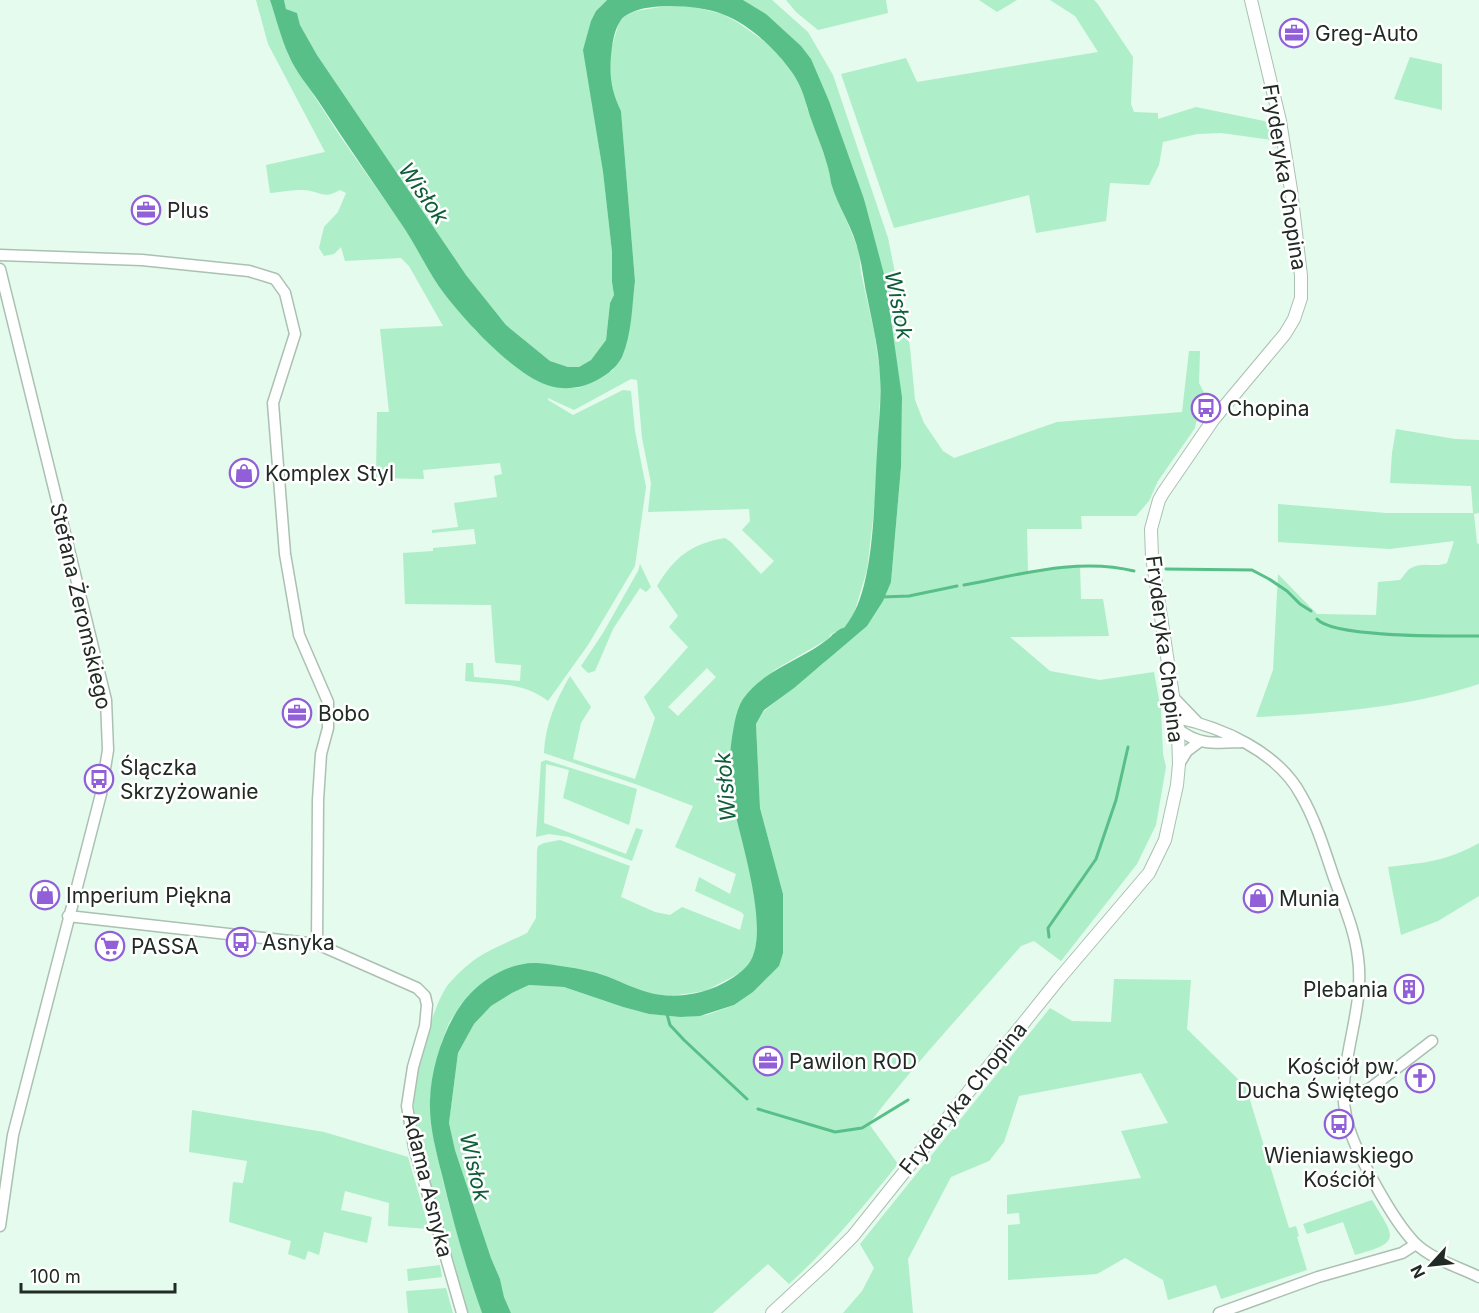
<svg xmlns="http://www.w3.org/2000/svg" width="1479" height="1313" viewBox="0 0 1479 1313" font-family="Inter,sans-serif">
  <rect width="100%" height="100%" fill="#e5fbed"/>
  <path fill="#aeeec8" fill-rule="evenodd" d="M256,0H270L289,57L340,136L417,246L427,266L475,330L504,356L534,379L564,388H578L601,378L613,370L632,307L635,281L621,111L614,98L609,77L611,50L619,22L626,15L636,11L672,5H686L722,14L737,22L771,46L790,69L804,91L807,108L828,165L831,183L859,251L861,273L874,331L881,378L875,502L867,570L853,617L843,629L831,634L828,639L776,669L743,699L730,750L732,796L755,895L758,931L757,948L753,960L742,972L705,991L671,996L652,994L622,984L599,973L536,963L461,1004L449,1023L442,1041L433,1079L430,1099L432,1119L435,1147L449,1205L482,1313H468L421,1150C418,1135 414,1120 414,1105C414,1076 431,1010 447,986C455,976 467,965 477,958C492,948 511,941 527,933L536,918L537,850L538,846L544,843L560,840L630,866L621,897L655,912L670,915L682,907L740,930L744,915L741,912L695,891L699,877L730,894L736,874L675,847L693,806L638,785L544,753C545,725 556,700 570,676L591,707L581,723L573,759L635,779L655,718L644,697L688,647L669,627L678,616L657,586C675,557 690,544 725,538L731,542L761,574L774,561L742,530L750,521L749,509L648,512L651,483L642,438L637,380L631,379L574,410L548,398V400L573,415L623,390L631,391L635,431L646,487L635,566L588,645L548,701C522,681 497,685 465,681L466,663H473L474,677L520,681L521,665L496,663L495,661L491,605L405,604L403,553L433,551V548L476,544L474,529L432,533V530L458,527L454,503L497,497L494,476L502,474L500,463L423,470L424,479L376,478L377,412H389L380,329L443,326L409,266L401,258L345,261L341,247L334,254L324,256L319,248L324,227L338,212L346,193L340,190C325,198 324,194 311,191C299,188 282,192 270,193L266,165L325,152L268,44ZM707,668L716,677L678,716L668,707Z
    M284,0H607L596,11L588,76L603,172L612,252V282L614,295L610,303L606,340L591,360L579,367H568L550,361L506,325L466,275L317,55L300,25L297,13L286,9Z
    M743,0H772L808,32L833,75L888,238L910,347L915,400L924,423L943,451L954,458L1057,422L1182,412L1189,351H1200L1199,383L1210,404C1200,410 1197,417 1195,428L1158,481L1149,501L1136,516H1081L1082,529H1027L1028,571L1080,565L1081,599H1103L1109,636L1010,637L1050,671L1100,680L1154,672L1161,710L1163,754L1166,767L1156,825L1137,864L1061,961L1034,941L1021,946C970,1005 916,1062 869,1124L898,1164C863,1207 830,1247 789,1284L768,1264L713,1313H511L504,1297L500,1279L491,1258L455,1150L449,1123L458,1053L474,1024L491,1006L512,993L529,985L564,987L623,1007L649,1014L680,1017L707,1015L734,1005L753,992L768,977L783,953V894L760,808L756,724L764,711L824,663L891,582L901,467L902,397L864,199L766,14Z
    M786,0H886L888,13L818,30L796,12Z
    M979,0H1017L997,12Z
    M1050,0H1094L1097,3L1133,57L1131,104L1134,112L1158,113V119L1196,107L1264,121L1273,125L1277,146L1274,148L1272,140L1221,133L1197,134L1163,142L1159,165L1149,185L1110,183L1106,221L1036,233L1029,195L894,228L841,74L906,58L917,82L1098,52L1075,16Z
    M1410,57L1442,64V110L1394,99Z
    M1396,429L1455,439L1479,440V513L1474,514L1477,543L1479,544V684C1406,708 1332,713 1256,717L1273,670L1278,574L1317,614L1376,615L1378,582L1400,580C1403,577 1407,570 1411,568C1422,561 1436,568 1447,563L1454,541L1390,549L1278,542V504L1386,513H1473L1471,486L1390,483L1392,453Z
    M640,564L651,587L646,592L640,588L613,629L595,671L588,673L581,666L603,633L638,571Z
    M546,760L637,789L629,825L563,798L569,770L546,764L544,823L626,854L636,828L643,830L632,861L569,837L549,834L536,837L541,762Z
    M1479,843V896L1438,921L1401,935L1388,867C1423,863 1448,861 1479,843Z
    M1114,979L1191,980L1187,1029L1246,1087L1289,1228L1296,1226L1299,1236L1297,1237L1307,1270L1221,1299L1216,1285L1168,1300L1163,1280L1125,1258L1097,1274L1008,1280V1225L1020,1224L1019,1213L1007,1214V1195L1141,1178L1121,1131L1168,1123L1141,1073L1019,1096L1004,1142L989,1161L951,1177L908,1259L913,1313H843L862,1291L874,1268L860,1244L1029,1034L1050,1008L1072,1021L1111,1022Z
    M192,1110L324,1132L408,1157L429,1229L388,1226L389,1203L345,1191L341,1210L372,1217L367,1243L324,1232L319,1255L308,1251L305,1260L288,1254L291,1241L229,1222L233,1182L243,1183L247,1161L189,1152Z
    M1372,1200C1395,1238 1402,1242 1355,1255L1343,1222L1307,1234L1303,1224Z
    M440,1265L442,1277L408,1281L407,1269Z
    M446,1288L453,1313H382H408L406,1291Z"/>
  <path fill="#58bf89" d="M270,0H284L286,9L297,13L300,25L317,55L466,275L506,325L550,361L568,367H579L591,360L606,340L610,303L614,295L612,282V252L603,172L583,50L591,21L596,11L607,0H743L766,14L801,46L811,59L829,101L864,199L885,278L902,397L901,467L891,582L883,601L867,626L794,688L764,710L756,724L760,808L783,894V953L779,966L753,992L734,1005L700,1016L680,1017L649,1014L623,1007L564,987L529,985L512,993L491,1006L474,1024L458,1053L449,1123L455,1150L491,1258L500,1279L504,1297L511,1313H482C466,1268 453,1222 442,1175C436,1151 429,1125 430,1100C431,1066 446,1019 470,994C486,977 512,962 537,963C550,964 591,970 603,975C618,980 632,988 647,992C680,1002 721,991 745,968C775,942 740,840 733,803C730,785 728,763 731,745C733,732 735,711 743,699C763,670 802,660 828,639C831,637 832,634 835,633C847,623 840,634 849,621C875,585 874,497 877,453C878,428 882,401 880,376C879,351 873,326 868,301C864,285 863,269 859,254C854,229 838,207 831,183C830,177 829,170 827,164C823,149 816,134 811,119C804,98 803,86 788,67C772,46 747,23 722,14C699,5 638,0 621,20C614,29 612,45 611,56C609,77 612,93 621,111L635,281C632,305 632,334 622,357C615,370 604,377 591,383C577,389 562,390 547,385C513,373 468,324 446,296C428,273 417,246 400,222C373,182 345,142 319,102C309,87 296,72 289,56C281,38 276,18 270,0Z"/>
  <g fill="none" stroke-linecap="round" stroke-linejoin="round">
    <path stroke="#58bf89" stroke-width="3" d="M1166,569L1252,570L1269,579L1287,591L1300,604L1311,611
      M964,585C1018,575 1079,557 1134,571
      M882,597L909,596L957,586
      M1317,619C1333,638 1450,636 1479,636
      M1049,937L1048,928L1096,859L1116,800L1128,747
      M667,1014L670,1025L684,1040L747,1099
      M758,1109L835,1132L862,1128L908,1100"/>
    <g stroke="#abc0b2" stroke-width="13">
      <path id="minor" d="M0,255L142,260L249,271L275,279L285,293L295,334L273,403L285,554L299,635L328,702V728L321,754L318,800L317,944
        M0,269L106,700L108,750L101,794L13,1135L0,1226
        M1172,696L1197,722
        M1177,718C1222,727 1278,752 1301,795C1315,819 1324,848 1333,875C1342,901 1355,930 1358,958C1364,1000 1347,1042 1344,1084C1343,1094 1344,1106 1346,1116C1351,1146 1393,1221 1415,1243C1431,1259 1459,1267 1479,1277
        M1178,729C1199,746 1216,743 1242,742
        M1179,764L1187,751L1199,742
        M68,916L317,944L417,988L425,996L427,1005L425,1026L413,1067L407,1106L414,1147L462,1313
        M1344,1093L1368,1090L1432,1041
        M1219,1313L1318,1277L1402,1253L1416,1244"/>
    </g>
    <g stroke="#abc0b2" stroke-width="14">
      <path id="tertiary" d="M772,1313L825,1264L853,1236L1058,980L1149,873L1165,840L1177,785L1179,764L1178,729L1152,557L1151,529L1159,500L1163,493L1213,420L1285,334L1294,319L1301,298V276L1291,190L1280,121L1251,0"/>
    </g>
    <use href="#minor" stroke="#fff" stroke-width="10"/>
    <use href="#tertiary" stroke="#fff" stroke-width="12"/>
  </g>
  <defs>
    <g id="office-ring" transform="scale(1.5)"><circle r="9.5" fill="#fff" stroke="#915fd8" stroke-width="1.5"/><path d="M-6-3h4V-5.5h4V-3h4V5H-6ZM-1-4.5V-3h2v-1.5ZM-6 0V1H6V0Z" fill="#915fd8"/></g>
    <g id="bus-ring" transform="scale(1.5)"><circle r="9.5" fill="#fff" stroke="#915fd8" stroke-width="1.5"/><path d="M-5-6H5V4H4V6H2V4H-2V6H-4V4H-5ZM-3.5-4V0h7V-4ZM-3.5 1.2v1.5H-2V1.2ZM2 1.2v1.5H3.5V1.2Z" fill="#915fd8"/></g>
    <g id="shop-ring" transform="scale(1.5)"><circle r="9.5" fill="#fff" stroke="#915fd8" stroke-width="1.5"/><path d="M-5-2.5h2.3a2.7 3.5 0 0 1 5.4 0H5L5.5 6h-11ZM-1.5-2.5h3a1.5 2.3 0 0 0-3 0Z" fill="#915fd8"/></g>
    <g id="supermarket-ring" transform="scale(1.5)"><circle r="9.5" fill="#fff" stroke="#915fd8" stroke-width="1.5"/><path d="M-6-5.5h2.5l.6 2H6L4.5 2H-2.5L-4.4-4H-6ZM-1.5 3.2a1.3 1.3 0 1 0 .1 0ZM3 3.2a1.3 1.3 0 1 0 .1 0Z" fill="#915fd8"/></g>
    <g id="building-ring" transform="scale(1.5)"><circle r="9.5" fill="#fff" stroke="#915fd8" stroke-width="1.5"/><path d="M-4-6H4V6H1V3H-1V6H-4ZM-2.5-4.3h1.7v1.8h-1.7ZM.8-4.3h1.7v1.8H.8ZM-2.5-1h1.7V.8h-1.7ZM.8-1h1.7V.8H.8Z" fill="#915fd8"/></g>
    <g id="church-ring" transform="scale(1.5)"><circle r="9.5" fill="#fff" stroke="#915fd8" stroke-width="1.5"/><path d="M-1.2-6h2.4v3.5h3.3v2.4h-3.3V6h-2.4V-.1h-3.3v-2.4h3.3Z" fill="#915fd8"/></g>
  </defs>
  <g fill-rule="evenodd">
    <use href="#office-ring" x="1294" y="33"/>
    <use href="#office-ring" x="146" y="210"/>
    <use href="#bus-ring" x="1206" y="408"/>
    <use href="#shop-ring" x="244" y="473"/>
    <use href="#office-ring" x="297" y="713"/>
    <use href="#bus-ring" x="99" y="779"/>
    <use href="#shop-ring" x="45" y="895"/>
    <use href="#shop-ring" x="1258" y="898"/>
    <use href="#bus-ring" x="241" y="942"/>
    <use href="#supermarket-ring" x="110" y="946"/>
    <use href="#building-ring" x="1409" y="989"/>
    <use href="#office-ring" x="768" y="1061"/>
    <use href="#church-ring" x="1420" y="1078"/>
    <use href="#bus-ring" x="1339" y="1124"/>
  </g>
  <g text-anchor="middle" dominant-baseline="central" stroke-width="5" stroke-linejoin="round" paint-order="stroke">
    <g font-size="21" fill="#212a24" stroke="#fff" text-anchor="start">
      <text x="1315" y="33">Greg-Auto</text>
      <text x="167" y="210">Plus</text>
      <text x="1227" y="408">Chopina</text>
      <text x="265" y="473">Komplex Styl</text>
      <text x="318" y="713">Bobo</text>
      <text x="120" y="767">Ślączka<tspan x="120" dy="24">Skrzyżowanie</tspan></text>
      <text x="66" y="895">Imperium Piękna</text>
      <text x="1279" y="898">Munia</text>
      <text x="262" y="942">Asnyka</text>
      <text x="131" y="946">PASSA</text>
      <text x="1388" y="989" text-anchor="end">Plebania</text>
      <text x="789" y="1061">Pawilon ROD</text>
      <text x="1399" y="1066" text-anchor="end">Kościół pw.<tspan x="1399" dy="24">Ducha Świętego</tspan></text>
      <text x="1339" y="1155" text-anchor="middle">Wieniawskiego<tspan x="1339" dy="24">Kościół</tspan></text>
    </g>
    <g font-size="21" fill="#212a24" stroke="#fff">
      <text transform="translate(1285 177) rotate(81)">Fryderyka Chopina</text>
      <text transform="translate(81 606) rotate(77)">Stefana Żeromskiego</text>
      <text transform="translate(1165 649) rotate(83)">Fryderyka Chopina</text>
      <text transform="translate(963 1098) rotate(-51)">Fryderyka Chopina</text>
      <text transform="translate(428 1185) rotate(76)">Adama Asnyka</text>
    </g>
    <g font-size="22" font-style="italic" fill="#0e5e3a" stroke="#fff">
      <text transform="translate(424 193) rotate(55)">Wisłok</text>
      <text transform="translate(899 305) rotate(79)">Wisłok</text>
      <text transform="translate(725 787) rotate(-95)">Wisłok</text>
      <text transform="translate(475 1167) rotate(77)">Wisłok</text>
    </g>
  </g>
  <g transform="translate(1431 1265) rotate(243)" stroke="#ffffff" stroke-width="4.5" paint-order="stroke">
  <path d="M0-4.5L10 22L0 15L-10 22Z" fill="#212a24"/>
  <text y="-9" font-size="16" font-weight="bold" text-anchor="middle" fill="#212a24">N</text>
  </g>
  <path d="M21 1283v9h154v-9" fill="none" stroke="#212a24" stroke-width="3"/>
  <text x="30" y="1283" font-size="18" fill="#212a24" stroke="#ffffff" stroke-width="4.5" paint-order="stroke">100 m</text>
</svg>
